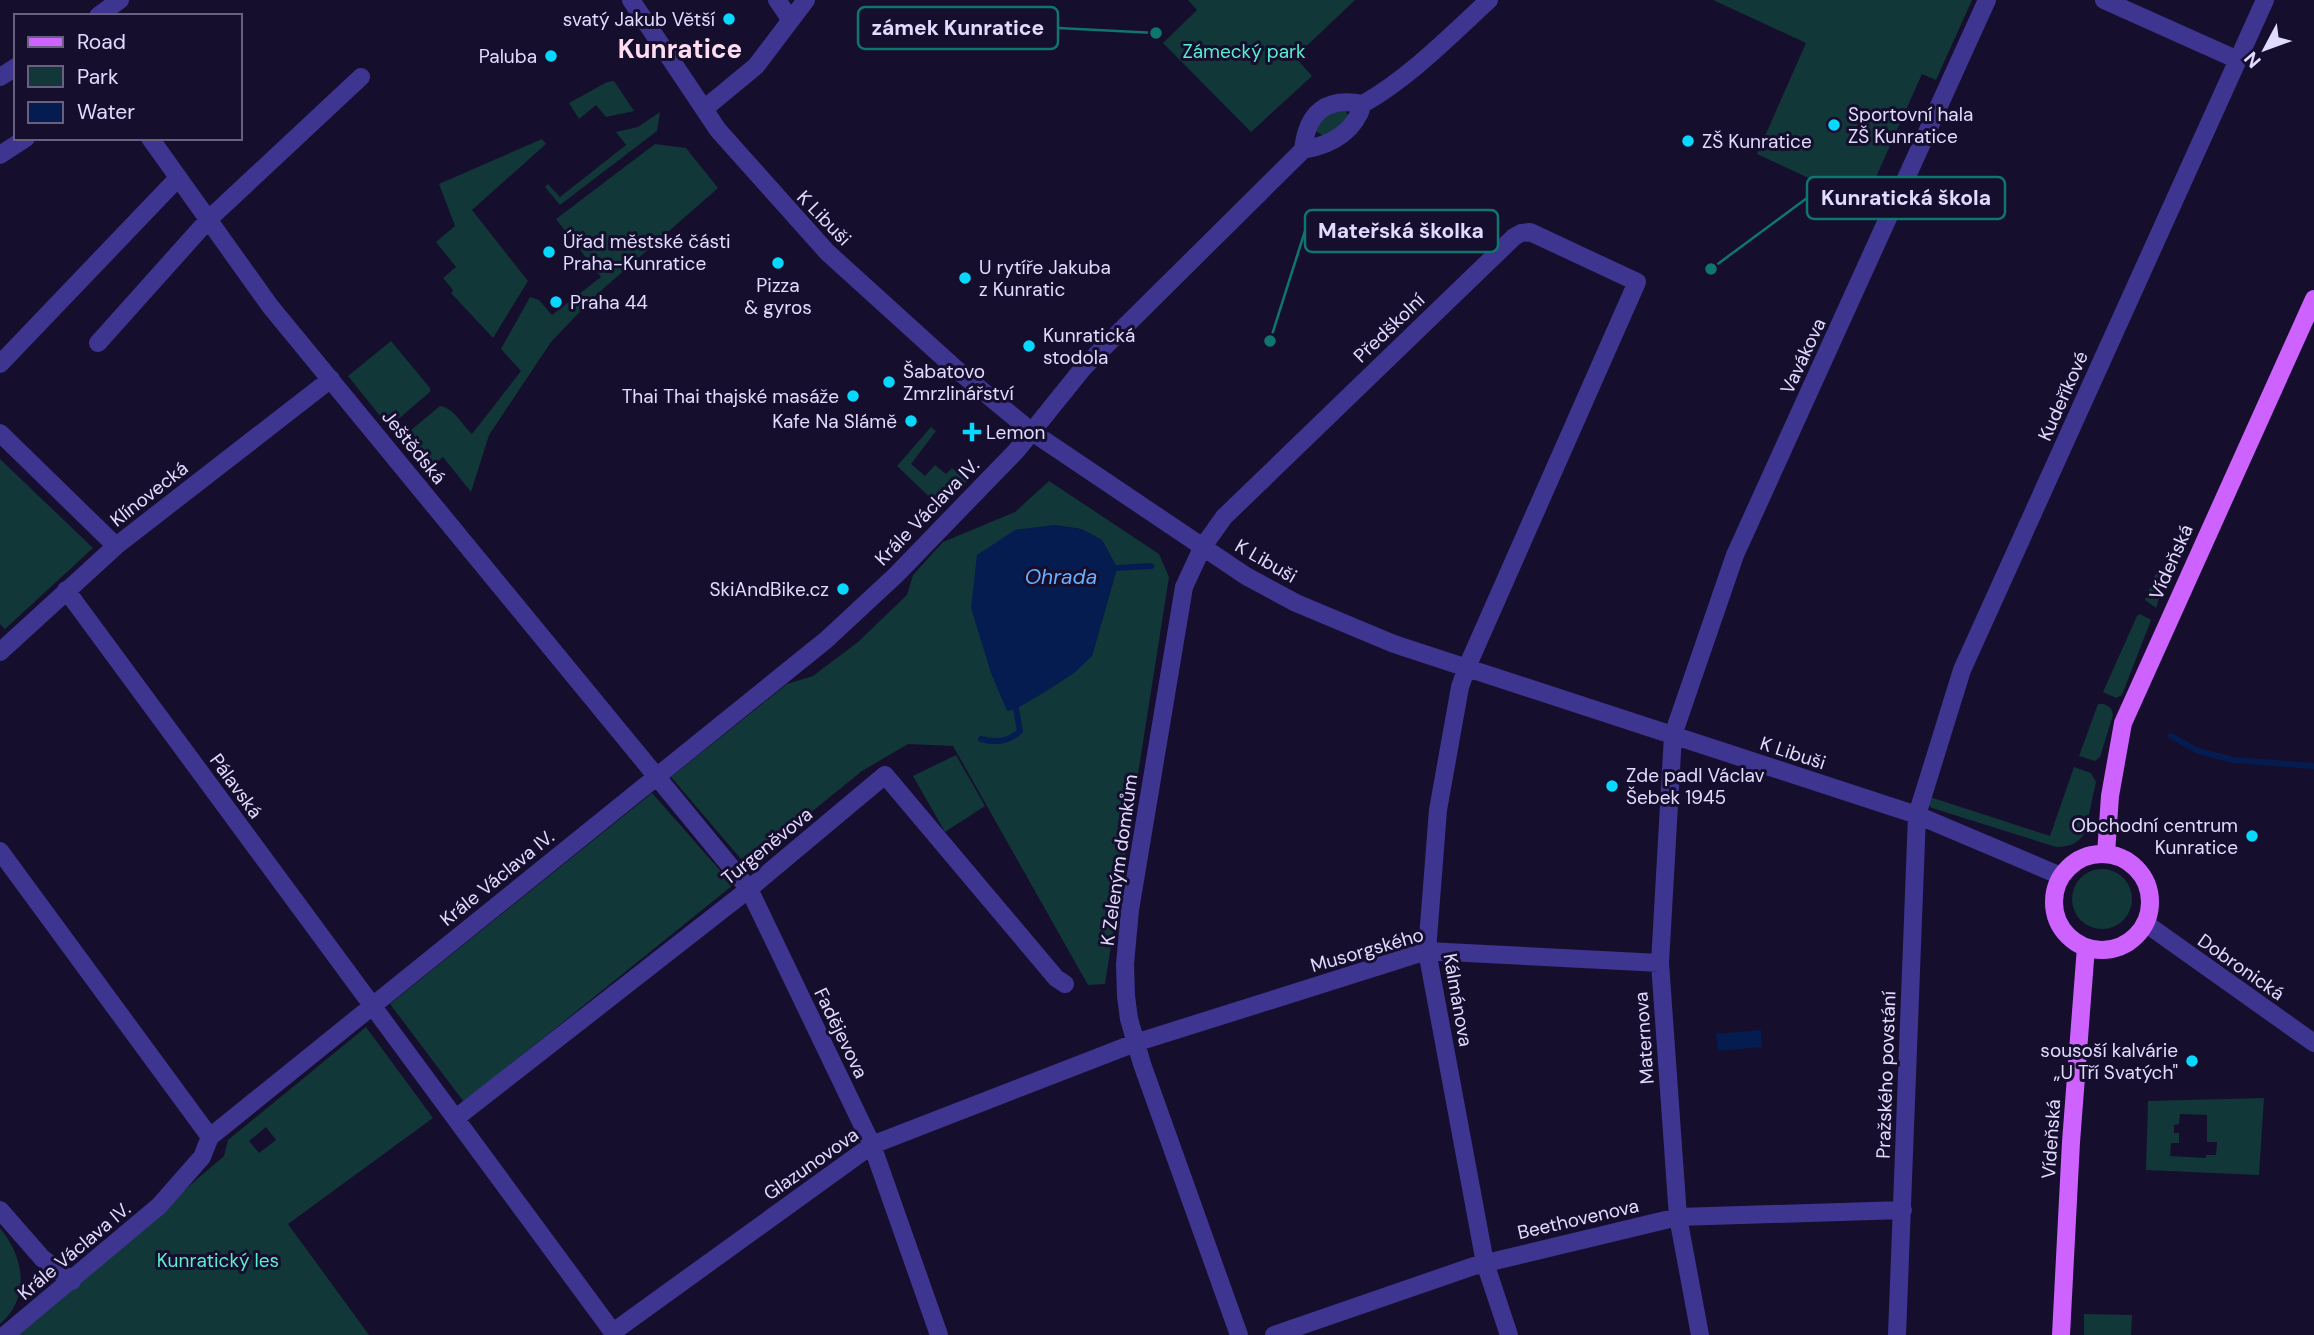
<svg xmlns="http://www.w3.org/2000/svg" width="2314" height="1335" viewBox="0 0 2314 1335" font-family="'DM Sans',sans-serif">
  <rect width="100%" height="100%" fill="#160e2d"/>
  <path fill="#113738" fill-rule="evenodd" d="M1188,0H1355L1295,57L1312,76L1251,132L1163,43L1197,10Z
    M1713,0H1972L1936,80L1922,74L1864,204L1757,154L1806,43Z
    M614,81L634,111L606,117L596,105L579,119L569,103L607,82Z
    M1345,110L1348,115V122L1323,136L1316,131C1318,116 1332,113 1345,110Z
    M660,112L657,131L560,205L545,187L548,184L560,197L626,145L616,132L638,127Z
    M542,139L546,144L472,210L528,281L493,338L451,293L453,290L443,278L456,267L436,242L455,226L439,184Z
    M655,144L686,148L718,188L595,296L551,342L489,435L471,492L443,457L424,472L399,440L440,406C454,408 462,425 472,434L521,371L501,349L530,297L539,300L552,315L601,277L556,219Z
    M391,341L430,388V392L389,427L348,376Z
    M931,427L936,431L911,464L925,476L935,465L946,474L952,468L964,478L966,477L969,479L941,508L897,466Z
    M0,459L93,548L5,629L0,624Z
    M1049,481L1159,554L1169,577L1105,984L1088,985L953,746L908,744L862,771L746,865L671,777L787,684L813,676L858,642L907,595L913,575L943,542L1015,512ZM1054,525L1081,529L1102,540L1117,568L1092,656L991,673Z
    M2171,564L2156,608L2145,600L2156,573Z
    M2140,614L2151,620L2122,695L2116,698L2103,692L2137,616Z
    M2098,704H2104L2111,708L2113,715L2100,757L2095,761L2079,756Z
    M956,755L985,806L945,832L913,776Z
    M2074,767L2091,773L2096,782L2085,833C2078,844 2068,847 2056,847L1932,808L1929,805L1930,797L2050,836Z
    M652,793L733,885L464,1102L390,1004Z
    M2072 899a30 30 0 1 1 60 0a30 30 0 1 1-60 0Z
    M366,1027L433,1118L288,1224L369,1335H16L224,1156L228,1140ZM266,1127L276,1140L259,1153L249,1141Z
    M2264,1098L2259,1175L2146,1170L2148,1101ZM2180,1114L2207,1115V1142H2217L2216,1155H2206V1158L2170,1156L2171,1143H2179V1133H2174V1125L2179,1124Z
    M0,1228C24,1257 31,1297 0,1324Z
    M2084,1314L2132,1315L2131,1335H2084Z"/>
  <path fill="#051c50" d="M1054,525L1081,529L1102,540L1117,568L1092,656L1074,673L1045,692L1016,709L1007,711L991,673L971,608L977,555L1015,530Z
    M1761,1030L1762,1047L1718,1051L1716,1034Z"/>
  <g fill="none" stroke-linecap="round" stroke-linejoin="round">
    <path stroke="#051c50" stroke-width="6" d="M1117,568L1151,566
      M2171,736L2198,751L2233,760L2314,766
      M981,739C997,743 1008,742 1020,731L1016,709"/>
    <path stroke="#3e3591" stroke-width="18" d="M631,0L718,130L827,252L956,369L1032,432L1246,576L1296,603L1394,644L1917,815L2061,876
      M777,0L790,19
      M2104,0L2238,60
      M98,16L120,0
      M0,77L16,67
      M704,109L756,66L806,0
      M150,138L270,306L749,889L872,1145L939,1335
      M1303,150C1307,112 1326,97 1363,104C1410,77 1449,37 1489,0
      M0,155L26,138
      M98,343L209,219L361,77
      M0,364L178,178
      M0,433L116,546
      M66,590L615,1335
      M0,652L116,546L331,379
      M0,851L210,1137
      M2145,923L2314,1043
      M456,1118L749,889L885,775L1056,978L1065,984
      M0,1210L42,1258L72,1281
      M613,1332L872,1145L1135,1043L1427,951L1660,963
      M5,1335L159,1206L202,1157L210,1137L826,640L896,575L1017,450L1084,367L1303,150C1331,145 1354,133 1363,104
      M1239,1335L1142,1064L1129,1019L1126,996L1125,964L1130,910L1184,587L1202,548L1224,517L1514,237L1521,233L1530,232L1637,282L1467,667L1460,687L1438,810L1427,951L1485,1263L1509,1335
      M1274,1335L1474,1266L1678,1217L1903,1210
      M1700,1335L1678,1217L1660,963L1673,735L1735,555L1987,0
      M1897,1335L1917,815L1962,670L2265,0"/>
    <path stroke="#cd62ff" stroke-width="18" d="M2106,854L2110,796L2123,723L2314,299
      M2054 902a48 48 0 1 1 96 0a48 48 0 1 1-96 0Z
      M2061,1335L2071,1142L2086,947"/>
  </g>
  <g fill="#07d8ff" stroke="#160e2d" stroke-width="2.5">
    <circle cx="729" cy="19" r="7"/>
    <circle cx="551" cy="56" r="7"/>
    <circle cx="1834" cy="125" r="7"/>
    <circle cx="1688" cy="141" r="7"/>
    <circle cx="549" cy="252" r="7"/>
    <circle cx="778" cy="263" r="7"/>
    <circle cx="965" cy="278" r="7"/>
    <circle cx="556" cy="302" r="7"/>
    <circle cx="1029" cy="346" r="7"/>
    <circle cx="889" cy="382" r="7"/>
    <circle cx="853" cy="396" r="7"/>
    <circle cx="911" cy="421" r="7"/>
    <path d="M968.5 421.5h7v7h7v7h-7v7h-7v-7h-7v-7h7z"/>
    <circle cx="843" cy="589" r="7"/>
    <circle cx="1612" cy="786" r="7"/>
    <circle cx="2252" cy="836" r="7"/>
    <circle cx="2192" cy="1061" r="7"/>
  </g>
  <g text-anchor="middle" dominant-baseline="central" stroke-width="6" stroke-linejoin="round" paint-order="stroke">
    <g font-size="19" fill="#e1dbff" stroke="#160e2d" text-anchor="start">
      <text x="715" y="19" text-anchor="end">svatý Jakub Větší</text>
      <text x="537" y="56" text-anchor="end">Paluba</text>
      <text x="1848" y="114">Sportovní hala<tspan x="1848" dy="22">ZŠ Kunratice</tspan></text>
      <text x="1702" y="141">ZŠ Kunratice</text>
      <text x="563" y="241">Úřad městské části<tspan x="563" dy="22">Praha-Kunratice</tspan></text>
      <text x="979" y="267">U rytíře Jakuba<tspan x="979" dy="22">z Kunratic</tspan></text>
      <text x="778" y="285" text-anchor="middle">Pizza<tspan x="778" dy="22">&amp; gyros</tspan></text>
      <text x="570" y="302">Praha 44</text>
      <text x="1043" y="335">Kunratická<tspan x="1043" dy="22">stodola</tspan></text>
      <text x="903" y="371">Šabatovo<tspan x="903" dy="22">Zmrzlinářství</tspan></text>
      <text x="839" y="396" text-anchor="end">Thai Thai thajské masáže</text>
      <text x="897" y="421" text-anchor="end">Kafe Na Slámě</text>
      <text x="986" y="432">Lemon</text>
      <text x="829" y="589" text-anchor="end">SkiAndBike.cz</text>
      <text x="1626" y="775">Zde padl Václav<tspan x="1626" dy="22">Šebek 1945</tspan></text>
      <text x="2238" y="825" text-anchor="end">Obchodní centrum<tspan x="2238" dy="22">Kunratice</tspan></text>
      <text x="2178" y="1050" text-anchor="end">sousoší kalvárie<tspan x="2178" dy="22">„U Tří Svatých"</tspan></text>
    </g>
    <g font-size="19" fill="#59edd1" stroke="#160e2d">
      <text x="1244" y="51">Zámecký park</text>
      <text x="218" y="1260">Kunratický les</text>
    </g>
    <g font-size="19" fill="#e1dbff" stroke="#160e2d">
      <text transform="translate(824 218) rotate(46)">K Libuši</text>
      <text transform="translate(1389 328) rotate(-44)">Předškolní</text>
      <text transform="translate(1803 356) rotate(-65)">Vavákova</text>
      <text transform="translate(2063 396) rotate(-66)">Kudeříkové</text>
      <text transform="translate(414 447) rotate(51)">Ještědská</text>
      <text transform="translate(149 494) rotate(-38)">Klínovecká</text>
      <text transform="translate(927 512) rotate(-46)">Krále Václava IV.</text>
      <text transform="translate(1266 561) rotate(30)">K Libuši</text>
      <text transform="translate(2171 562) rotate(-66)">Vídeňská</text>
      <text transform="translate(1793 753) rotate(18)">K Libuši</text>
      <text transform="translate(236 786) rotate(54)">Pálavská</text>
      <text transform="translate(767 846) rotate(-39)">Turgeněvova</text>
      <text transform="translate(1119 860) rotate(-82)">K Zeleným domkům</text>
      <text transform="translate(497 878) rotate(-39)">Krále Václava IV.</text>
      <text transform="translate(1367 950) rotate(-16)">Musorgského</text>
      <text transform="translate(2241 967) rotate(35)">Dobronická</text>
      <text transform="translate(1458 1000) rotate(80)">Kálmánova</text>
      <text transform="translate(841 1033) rotate(64)">Fadějevova</text>
      <text transform="translate(1644 1038) rotate(-94)">Maternova</text>
      <text transform="translate(1886 1075) rotate(-88)">Pražského povstání</text>
      <text transform="translate(2051 1139) rotate(-86)">Vídeňská</text>
      <text transform="translate(811 1164) rotate(-35)">Glazunovova</text>
      <text transform="translate(1578 1219) rotate(-13)">Beethovenova</text>
      <text transform="translate(74 1251) rotate(-40)">Krále Václava IV.</text>
    </g>
    <g font-size="21" font-style="italic" fill="#69b1ff" stroke="#160e2d">
      <text x="1061" y="577">Ohrada</text>
    </g>
    <g font-size="26" font-weight="bold" fill="#ffddf1" stroke="#160e2d">
      <text x="680" y="49">Kunratice</text>
    </g>
  </g>
  <path fill="none" stroke="#0f766e" stroke-width="2.5" d="M1156 33L1058 28M1711 269L1807 198M1270 341L1305 231"/>
  <g fill="#0f766e" stroke="#160e2d" stroke-width="2.5">
    <circle cx="1156" cy="33" r="7"/>
    <circle cx="1711" cy="269" r="7"/>
    <circle cx="1270" cy="341" r="7"/>
  </g>
  <g fill="#160e2d" stroke="#0f766e" stroke-width="2.5">
    <rect x="858" y="7" width="200" height="42" rx="7"/>
    <rect x="1807" y="177" width="198" height="42" rx="7"/>
    <rect x="1305" y="210" width="193" height="42" rx="7"/>
  </g>
  <g font-size="21" text-anchor="middle" font-weight="bold" fill="#e1dbff">
    <text x="958" y="35">zámek Kunratice</text>
    <text x="1906" y="205">Kunratická škola</text>
    <text x="1401" y="238">Mateřská školka</text>
  </g>
  <rect x="14" y="14" width="228" height="126" fill="#160e2d" stroke="#676081" stroke-width="2"/>
  <rect x="28" y="37" width="35" height="10" fill="#cd62ff" stroke="#676081" stroke-width="2"/>
  <text x="77" y="49" font-size="21" fill="#e1dbff">Road</text>
  <rect x="28" y="66" width="35" height="21" fill="#113738" stroke="#676081" stroke-width="2"/>
  <text x="77" y="84" font-size="21" fill="#e1dbff">Park</text>
  <rect x="28" y="102" width="35" height="21" fill="#051c50" stroke="#676081" stroke-width="2"/>
  <text x="77" y="119" font-size="21" fill="#e1dbff">Water</text>
  <g transform="translate(2265 49) rotate(229)" stroke="#160e2d" stroke-width="5" paint-order="stroke">
  <path d="M0-5L12 26L0 18L-12 26Z" fill="#e1dbff"/>
  <text y="-10" font-size="19" font-weight="bold" text-anchor="middle" fill="#e1dbff">N</text>
  </g>
</svg>
